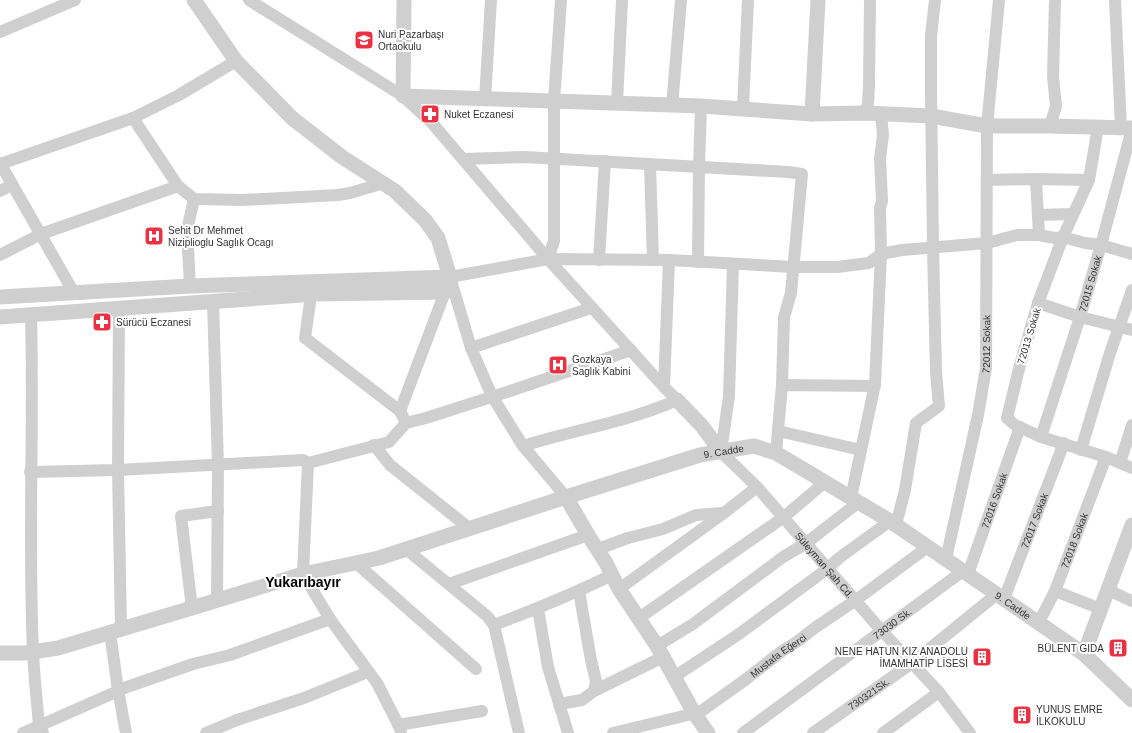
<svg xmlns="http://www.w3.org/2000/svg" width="1132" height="733" viewBox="0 0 1132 733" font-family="Arial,sans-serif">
  <rect width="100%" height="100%" fill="#fff"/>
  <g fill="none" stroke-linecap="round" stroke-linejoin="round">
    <g stroke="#cfcfcf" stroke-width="12">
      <path d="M249,0L403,96L432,123L548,259L664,387L677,400C628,422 573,430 523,446"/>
      <path d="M1115,0L1121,127"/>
      <path d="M0,32L75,0"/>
      <path d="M485,99L491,0"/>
      <path d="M617,103L622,0"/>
      <path d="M672,106L681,0"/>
      <path d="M743,108L748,0"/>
      <path d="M865,113L868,104L869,85L870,0"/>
      <path d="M133,118L178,186"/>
      <path d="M1050,126L1056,106L1053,77L1055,0"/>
      <path d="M1098,127L1089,180L1063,237L1038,303L1020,365L1007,418L1015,425L1041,437L1106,457L1132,468"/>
      <path d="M463,159L525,157L788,172L802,174L791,293L784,317L782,385"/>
      <path d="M0,163L74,293"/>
      <path d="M0,164L133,118L179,95L236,61"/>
      <path d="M650,164L653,260"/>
      <path d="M1036,179L1039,235"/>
      <path d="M987,180L1036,179L1089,180"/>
      <path d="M0,191L12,185"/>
      <path d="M1038,215L1073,214"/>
      <path d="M0,255L41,234L178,186L194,199L243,200L338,195L350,193L384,183"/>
      <path d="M548,259L554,241V101L561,0"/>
      <path d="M599,260L605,161"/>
      <path d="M698,262L699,167L701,106"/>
      <path id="s1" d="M733,264L729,396L721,452L757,487L881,630L939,692L970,733"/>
      <path d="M190,286L187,230L194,199"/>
      <path d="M311,295L305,338L400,411L406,423"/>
      <path d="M213,302L218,466L217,600"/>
      <path d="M1038,303L1080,317L1132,330"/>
      <path d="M119,309L118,470L121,629"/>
      <path d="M31,315C34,427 28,539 33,651C34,676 37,701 39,726L43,733"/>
      <path d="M471,348L591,308"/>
      <path d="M664,387L669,260"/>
      <path d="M400,411L445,292"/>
      <path d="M778,431L861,450"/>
      <path id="s2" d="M1041,437L1080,317L1101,245L1132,129"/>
      <path d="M374,445L390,465L469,528"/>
      <path d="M1081,450L1110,353L1132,290"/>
      <path d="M776,453L782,385L875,386"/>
      <path d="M308,463L303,574L330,619L377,683L400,728L401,733"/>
      <path d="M1120,463L1132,425"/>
      <path d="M30,472L118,470L303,460L308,463L389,442L406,423L426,418L513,390L631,350"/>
      <path d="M566,497L523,446L492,396L471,348L450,277L548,259L669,260L793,267H837L869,263L881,254L902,250L987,243L1017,235H1039L1055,238L1063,237L1085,243L1101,245L1132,254"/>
      <path d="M851,498L875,384L881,254L880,208L882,201L880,158L883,135L881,114"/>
      <path d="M896,525L905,490L916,423L939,406L936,372L933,247L931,92V36L935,0"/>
      <path d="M406,549L487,616L494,625C534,610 573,594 612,575"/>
      <path d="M598,549L628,538L663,529L696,515L724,513"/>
      <path id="s3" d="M946,559L978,415L986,368L987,126L999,0"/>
      <path d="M356,563L476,669"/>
      <path id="s4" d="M968,574L1020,427"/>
      <path d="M449,584L588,535"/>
      <path d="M619,589L724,513L757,487"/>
      <path d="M1108,590L1132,601"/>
      <path d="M579,591L591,660L596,681L594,691"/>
      <path d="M1055,591L1101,609"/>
      <path id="s5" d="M1004,599L1064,443"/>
      <path d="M192,608L181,516L218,511"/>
      <path d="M538,609L548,667L568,733"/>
      <path d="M639,618L784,517L825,482"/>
      <path id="s6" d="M1039,622L1055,591L1106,457"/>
      <path d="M494,625L519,733"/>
      <path d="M110,632L118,690L126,733"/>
      <path d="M657,646L693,624L783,557L805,544L859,502"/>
      <path d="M674,677L739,634L827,569L839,558L890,521"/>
      <path d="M559,704L582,700L594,691L663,657"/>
      <path d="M398,725L482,711"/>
      <path d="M23,733L127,687L193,664L230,655L330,619"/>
      <path d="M206,733L237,720L304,698L368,672"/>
      <path id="s7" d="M613,733L700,712L745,680L782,651L798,641L816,627L856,600L929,546"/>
      <path id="s8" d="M743,733L963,571"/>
      <path id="s9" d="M813,733L912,663L997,594"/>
      <path d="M883,733L939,692"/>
    </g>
    <g stroke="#cfcfcf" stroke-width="15">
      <path d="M404,0L403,96L701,106L812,114L865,113L931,116L987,126H1050L1132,128"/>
      <path d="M812,114L818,0"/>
      <path d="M0,297L190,286L450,277"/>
      <path d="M0,317L316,294L445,292L450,277L438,238L425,220L395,191L342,157L292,118L236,61L194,0"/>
      <path d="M677,400L702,426L721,452"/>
      <path d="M0,653H25L58,648L192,608L303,574L379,558L566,497"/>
      <path d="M1084,654L1132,525"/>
      <path id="s10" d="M708,733L694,713L657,646L619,589L606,563L588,535L566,497L700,455L754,446L776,453L890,521L1084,654L1132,700"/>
    </g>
  </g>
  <defs>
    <g id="school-square" transform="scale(1)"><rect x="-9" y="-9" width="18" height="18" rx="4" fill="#ec3242" stroke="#fff"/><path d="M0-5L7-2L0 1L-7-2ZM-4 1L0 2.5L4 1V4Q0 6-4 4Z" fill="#fff"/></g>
    <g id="pharmacy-square" transform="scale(1)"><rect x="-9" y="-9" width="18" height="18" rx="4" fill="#ec3242" stroke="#fff"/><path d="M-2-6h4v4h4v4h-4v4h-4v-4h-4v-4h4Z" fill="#fff"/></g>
    <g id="hospital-square" transform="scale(1)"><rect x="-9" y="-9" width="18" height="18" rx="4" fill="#ec3242" stroke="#fff"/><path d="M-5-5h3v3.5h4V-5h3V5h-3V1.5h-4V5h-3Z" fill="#fff"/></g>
    <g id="building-square" transform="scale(1)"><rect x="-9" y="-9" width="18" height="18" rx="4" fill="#ec3242" stroke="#fff"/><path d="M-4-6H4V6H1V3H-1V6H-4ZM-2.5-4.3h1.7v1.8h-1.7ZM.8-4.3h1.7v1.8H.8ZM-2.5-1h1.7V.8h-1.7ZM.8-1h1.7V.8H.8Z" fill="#fff"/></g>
  </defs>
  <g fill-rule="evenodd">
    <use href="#school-square" x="364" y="40"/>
    <use href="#pharmacy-square" x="430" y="114"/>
    <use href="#hospital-square" x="154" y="236"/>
    <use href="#pharmacy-square" x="102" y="322"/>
    <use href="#hospital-square" x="558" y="365"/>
    <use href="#building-square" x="1118" y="648"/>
    <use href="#building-square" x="982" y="657"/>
    <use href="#building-square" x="1022" y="715"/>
  </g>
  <g text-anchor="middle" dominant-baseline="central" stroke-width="4" stroke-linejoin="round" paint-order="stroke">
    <g font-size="10" fill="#323232" stroke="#fff" text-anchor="start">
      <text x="378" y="34">Nuri Pazarbaşı<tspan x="378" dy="12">Ortaokulu</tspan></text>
      <text x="444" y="114">Nuket Eczanesi</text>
      <text x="168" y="230">Sehit Dr Mehmet<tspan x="168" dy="12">Niziplioglu Saglık Ocagı</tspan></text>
      <text x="116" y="322">Sürücü Eczanesi</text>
      <text x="572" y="359">Gozkaya<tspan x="572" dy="12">Saglık Kabini</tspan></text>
      <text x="1104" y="648" text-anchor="end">BÜLENT GIDA</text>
      <text x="968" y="651" text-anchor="end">NENE HATUN KIZ ANADOLU<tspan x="968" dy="12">İMAMHATİP LİSESİ</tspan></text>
      <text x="1036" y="709">YUNUS EMRE<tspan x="1036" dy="12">İLKOKULU</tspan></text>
    </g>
    <g font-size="10" fill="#323232" stroke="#fff">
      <text stroke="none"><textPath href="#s2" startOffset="161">72015 Sokak</textPath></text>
      <text transform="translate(1029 336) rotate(-73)">72013 Sokak</text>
      <text stroke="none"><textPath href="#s3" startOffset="219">72012 Sokak</textPath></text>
      <text stroke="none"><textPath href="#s10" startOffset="440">9. Cadde</textPath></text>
      <text stroke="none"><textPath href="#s4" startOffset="78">72016 Sokak</textPath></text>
      <text stroke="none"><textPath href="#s5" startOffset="84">72017 Sokak</textPath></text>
      <text stroke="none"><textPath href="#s6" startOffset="89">72018 Sokak</textPath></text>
      <text stroke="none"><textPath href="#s1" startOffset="342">Süleyman Şah Cd.</textPath></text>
      <text stroke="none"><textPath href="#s10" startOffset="776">9. Cadde</textPath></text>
      <text stroke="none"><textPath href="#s8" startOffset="185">73030 Sk.</textPath></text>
      <text stroke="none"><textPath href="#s7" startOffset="186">Mustafa Eğerci</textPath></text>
      <text stroke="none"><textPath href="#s9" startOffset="68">730321Sk.</textPath></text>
    </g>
    <g font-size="14" font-weight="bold" fill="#000" stroke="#fff">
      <text x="303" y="582">Yukarıbayır</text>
    </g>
  </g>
</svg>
